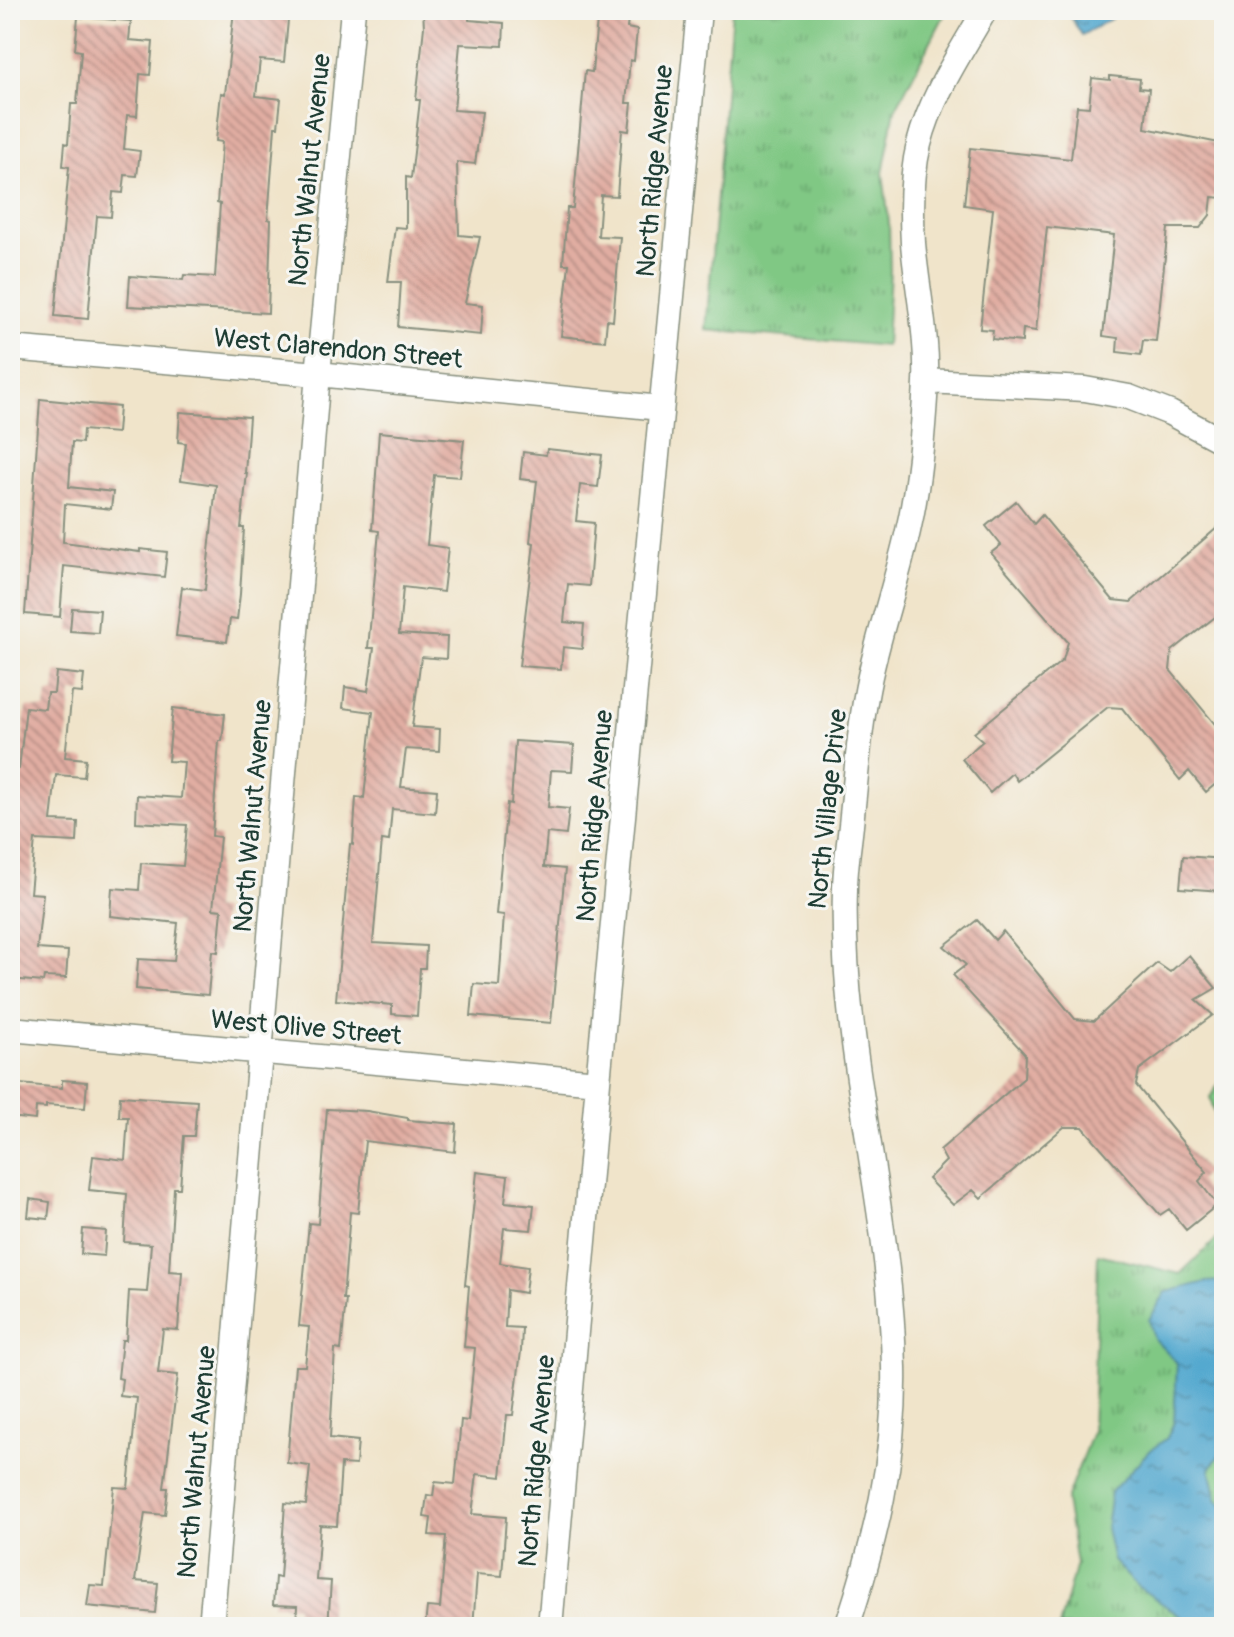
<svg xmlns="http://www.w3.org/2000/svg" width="1234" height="1637" viewBox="0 0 1234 1637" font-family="Pangolin,sans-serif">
  <defs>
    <pattern id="park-tufts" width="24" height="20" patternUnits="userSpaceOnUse" patternTransform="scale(2)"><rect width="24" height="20" fill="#80c884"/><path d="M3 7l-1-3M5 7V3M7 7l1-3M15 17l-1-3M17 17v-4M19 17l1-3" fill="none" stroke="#68a46d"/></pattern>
    <pattern id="water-ripples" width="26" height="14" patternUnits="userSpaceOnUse" patternTransform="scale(2)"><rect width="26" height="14" fill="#53a8cf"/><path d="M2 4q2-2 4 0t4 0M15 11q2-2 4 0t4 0" fill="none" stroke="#448aa9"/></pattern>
    <pattern id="building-back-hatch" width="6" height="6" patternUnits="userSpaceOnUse" patternTransform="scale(2)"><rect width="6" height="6" fill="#e1ada2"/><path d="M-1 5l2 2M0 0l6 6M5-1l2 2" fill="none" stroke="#b68e85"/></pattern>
  </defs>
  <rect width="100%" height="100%" fill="#f6f6f2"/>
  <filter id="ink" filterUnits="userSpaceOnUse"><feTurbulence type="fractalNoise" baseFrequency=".0125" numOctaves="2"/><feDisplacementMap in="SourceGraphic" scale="16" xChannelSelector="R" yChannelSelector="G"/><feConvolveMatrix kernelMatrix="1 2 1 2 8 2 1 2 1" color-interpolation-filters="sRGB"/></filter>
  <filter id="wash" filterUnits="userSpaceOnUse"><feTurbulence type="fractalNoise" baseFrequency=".006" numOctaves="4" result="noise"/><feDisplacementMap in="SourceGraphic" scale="32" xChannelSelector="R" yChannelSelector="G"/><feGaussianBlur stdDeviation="1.8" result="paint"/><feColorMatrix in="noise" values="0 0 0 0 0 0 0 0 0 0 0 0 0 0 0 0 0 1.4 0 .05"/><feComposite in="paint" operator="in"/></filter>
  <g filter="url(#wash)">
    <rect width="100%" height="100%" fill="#f0e4ca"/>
    <path fill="url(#park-tufts)" stroke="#50825c" stroke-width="2" d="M732,10H947L895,110L883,173L889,223L890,270L886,346L706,330Z
      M1224,1076V1143L1210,1098Z
      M1224,1232V1627H1059L1076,1564L1066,1500L1092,1432L1098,1254L1180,1274Z"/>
    <path fill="url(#water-ripples)" stroke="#397282" stroke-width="2" d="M1066,10H1114L1112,18L1082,35Z
      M1224,1281V1448L1210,1469L1217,1499L1224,1508V1627H1191L1186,1620L1137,1586L1113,1561L1106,1528L1111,1492L1148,1452L1167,1438L1174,1422L1177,1363L1154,1339L1149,1320L1166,1292L1206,1282Z"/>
    <g id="blocks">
      <path fill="url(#building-back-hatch)" d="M234,10H289L284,62L260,60L256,96L281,99L278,127H275L268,219L271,220L268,313L128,306L130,276L183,280L184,275L215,277L220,204L217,203L222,142L216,141L221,93L225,94Z
        M423,10H469V20L504,23L503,46L460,44L454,110L482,112L475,164L457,162L459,235L480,237L465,303L483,305L481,335L398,327L401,282H388L395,227L406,228V177L411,178L420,100H416L424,27Z
        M598,10H629L627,28L637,30L634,61L630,60L626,103H632L629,131L622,130L617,196L601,195L598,236L620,237L613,321L607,320L605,341L561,336L569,264H563L567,208H573L585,71L592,72Z
        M78,17L131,21L129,40L153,42L150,75L140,74L137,116L127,115L124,149L140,151L137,176L125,175L123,193L113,192L111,217L97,216L88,319L55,316L69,167L63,166L65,143L68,144L71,104H77L81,51L75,50Z
        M1110,76L1140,79L1139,88L1149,89L1145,128L1224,144V198L1212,197L1210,215L1200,228H1168L1156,341L1143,340L1141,355L1117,352L1118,338L1103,336L1114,235L1047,227L1036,331L1023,329L1022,342L992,339L993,330L980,329L993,209L964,205L970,148L1071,159L1077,106L1089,107L1092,78L1110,80Z
        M40,399L119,407L117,433L83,430L82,443L72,442L69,487L113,492L111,509L65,504L63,542L140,552V549L167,552L164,577L64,566L60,617L25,614Z
        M180,412L249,417L245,473H247L241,528H244L240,594L237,620L230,619L227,642L176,636L182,587L205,590L216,485L181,480L186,443L178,442Z
        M379,432L464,440L460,477L434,475L427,545L448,548L443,592L403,587L399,634L447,637L446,659L421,657L412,727L440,729L439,751L406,749L401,787L437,790L435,813L392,809L389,841L382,840L373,943L426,946L425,968H420L417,1016L392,1014V1005L336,1000L350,844L353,845L356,797L364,798L373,712L343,708L345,687L368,691L374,648H368L379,531L372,530Z
        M547,449L602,455L598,487L580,485L576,521L594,523L589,586L568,584L564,622L584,624L582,649L563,647L561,669L519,666L534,543L530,542L537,481L520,479L523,452L546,455Z
        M1016,501L1034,524L1042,515L1113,600L1131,602L1224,522V610L1172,651L1170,670L1224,735V777L1206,792L1189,771L1180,780L1122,708L1108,707L1017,781L1012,773L990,793L962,759L983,741L974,733L1063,660L1068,642L991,553L1001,545L986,526Z
        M72,608L100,610L98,633L70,631Z
        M56,672L84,675L82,693L72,692L65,757L86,759L84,777L56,775L51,821L78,822L77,842L35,840L30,893L43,894L37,949L68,951L66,978L44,977L43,982L10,979V768L19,769L26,707L45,709L47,693H54Z
        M173,708L225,714L222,741H219L212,836L220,837L213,909L222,910L218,952L212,951L208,995L136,989L138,959L174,961L178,923L110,916L112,888L139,890L141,863L183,866L187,825L136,822L137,795L181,798L184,762L168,761Z
        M515,741L574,745L572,771L551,770L548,807L569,809L566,835L547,833L544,867L565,869L551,1023L471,1016L474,984L499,986L504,915L496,914L507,803L511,804Z
        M1183,856L1224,859L1222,891L1180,888Z
        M977,920L995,940L1003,931L1075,1019L1094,1021L1157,963L1170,972L1189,955L1216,988L1196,1000L1213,1015L1139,1070L1136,1085L1207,1172L1199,1181L1217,1205L1186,1230L1169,1209L1160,1215L1083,1127H1064L981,1198L973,1190L953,1205L928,1179L946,1161L940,1150L1024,1078L1025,1054L953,975L966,965L944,946Z
        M62,1080L87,1082L85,1108L46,1105V1108L36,1107L35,1120L10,1117V1083L62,1088Z
        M120,1096L197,1101L194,1136H184L180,1188H174L169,1271L182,1272L178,1330L163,1329L158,1373L178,1375L164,1488H168L165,1515L145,1513L135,1581L158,1583L155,1613L87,1606L90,1585L104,1586L114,1487L128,1488L137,1398L120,1396L122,1379L118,1378L122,1340H126L129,1291L147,1292L151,1244L124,1242L127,1194L89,1190L93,1156L125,1160L128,1117H119Z
        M327,1109L367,1111L408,1118V1120L457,1124L455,1152L365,1141L358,1213L350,1212L343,1299H346L341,1350L335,1349L330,1438L358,1441L356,1465L341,1464L337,1526L320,1525L316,1580L331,1581L328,1627H296L297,1606L273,1605L275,1577L280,1578L285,1503L306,1505L310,1466L287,1463L295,1366H305L309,1327L299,1326L309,1223L318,1224Z
        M477,1172L508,1176L505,1202L534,1205L531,1230L504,1228L500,1263L528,1267L525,1293L507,1290L505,1327L522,1328L521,1351L513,1415H507L501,1477L477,1474L472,1514L506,1517L502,1576L477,1574L473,1627H425L427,1607L440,1608L446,1536L429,1535L431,1518L424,1517L427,1495L433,1496L435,1482L455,1484L461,1420L468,1421L475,1348L464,1347L469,1286L465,1285Z
        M30,1199L50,1202L48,1219L28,1217Z
        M83,1229L106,1231L104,1256L81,1254Z"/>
    </g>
  </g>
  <g filter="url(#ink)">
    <use href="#blocks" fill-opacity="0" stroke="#88907f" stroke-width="2"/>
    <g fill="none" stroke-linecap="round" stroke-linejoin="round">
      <g stroke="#88907f" stroke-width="27">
        <path id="minor" d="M10,348L318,374L661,408
          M926,381L1085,389L1129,397L1170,413L1224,442
          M10,1029L598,1082
          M211,1627L318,374L353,10
          M550,1627L598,1082L699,10
          M847,1627C875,1542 896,1457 894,1367C891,1207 840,1051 845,890C845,865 850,840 852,815C857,769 860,721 870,676C881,627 897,580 908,531C919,484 923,432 926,383C928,336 917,289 913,243C911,210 911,176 919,144C931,96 961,52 985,10"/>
      </g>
      <use href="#minor" stroke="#fff" stroke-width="24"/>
    </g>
  </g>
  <g text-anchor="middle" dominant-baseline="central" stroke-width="6" stroke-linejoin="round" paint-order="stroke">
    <g font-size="26" fill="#1f3d34" stroke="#f6f6f2">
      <text transform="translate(310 170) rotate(-84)">North Walnut Avenue</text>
      <text transform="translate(655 171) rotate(-85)">North Ridge Avenue</text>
      <text transform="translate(338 349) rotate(5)">West Clarendon Street</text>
      <text transform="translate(828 809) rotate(-84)">North Village Drive</text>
      <text transform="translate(253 816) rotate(-85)">North Walnut Avenue</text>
      <text transform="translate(595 816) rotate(-85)">North Ridge Avenue</text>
      <text transform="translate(306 1028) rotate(5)">West Olive Street</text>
      <text transform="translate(537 1461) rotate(-85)">North Ridge Avenue</text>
      <text transform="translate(197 1462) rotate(-85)">North Walnut Avenue</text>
    </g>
  </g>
  <rect width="1234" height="1637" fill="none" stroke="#f6f6f2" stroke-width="40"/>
</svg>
